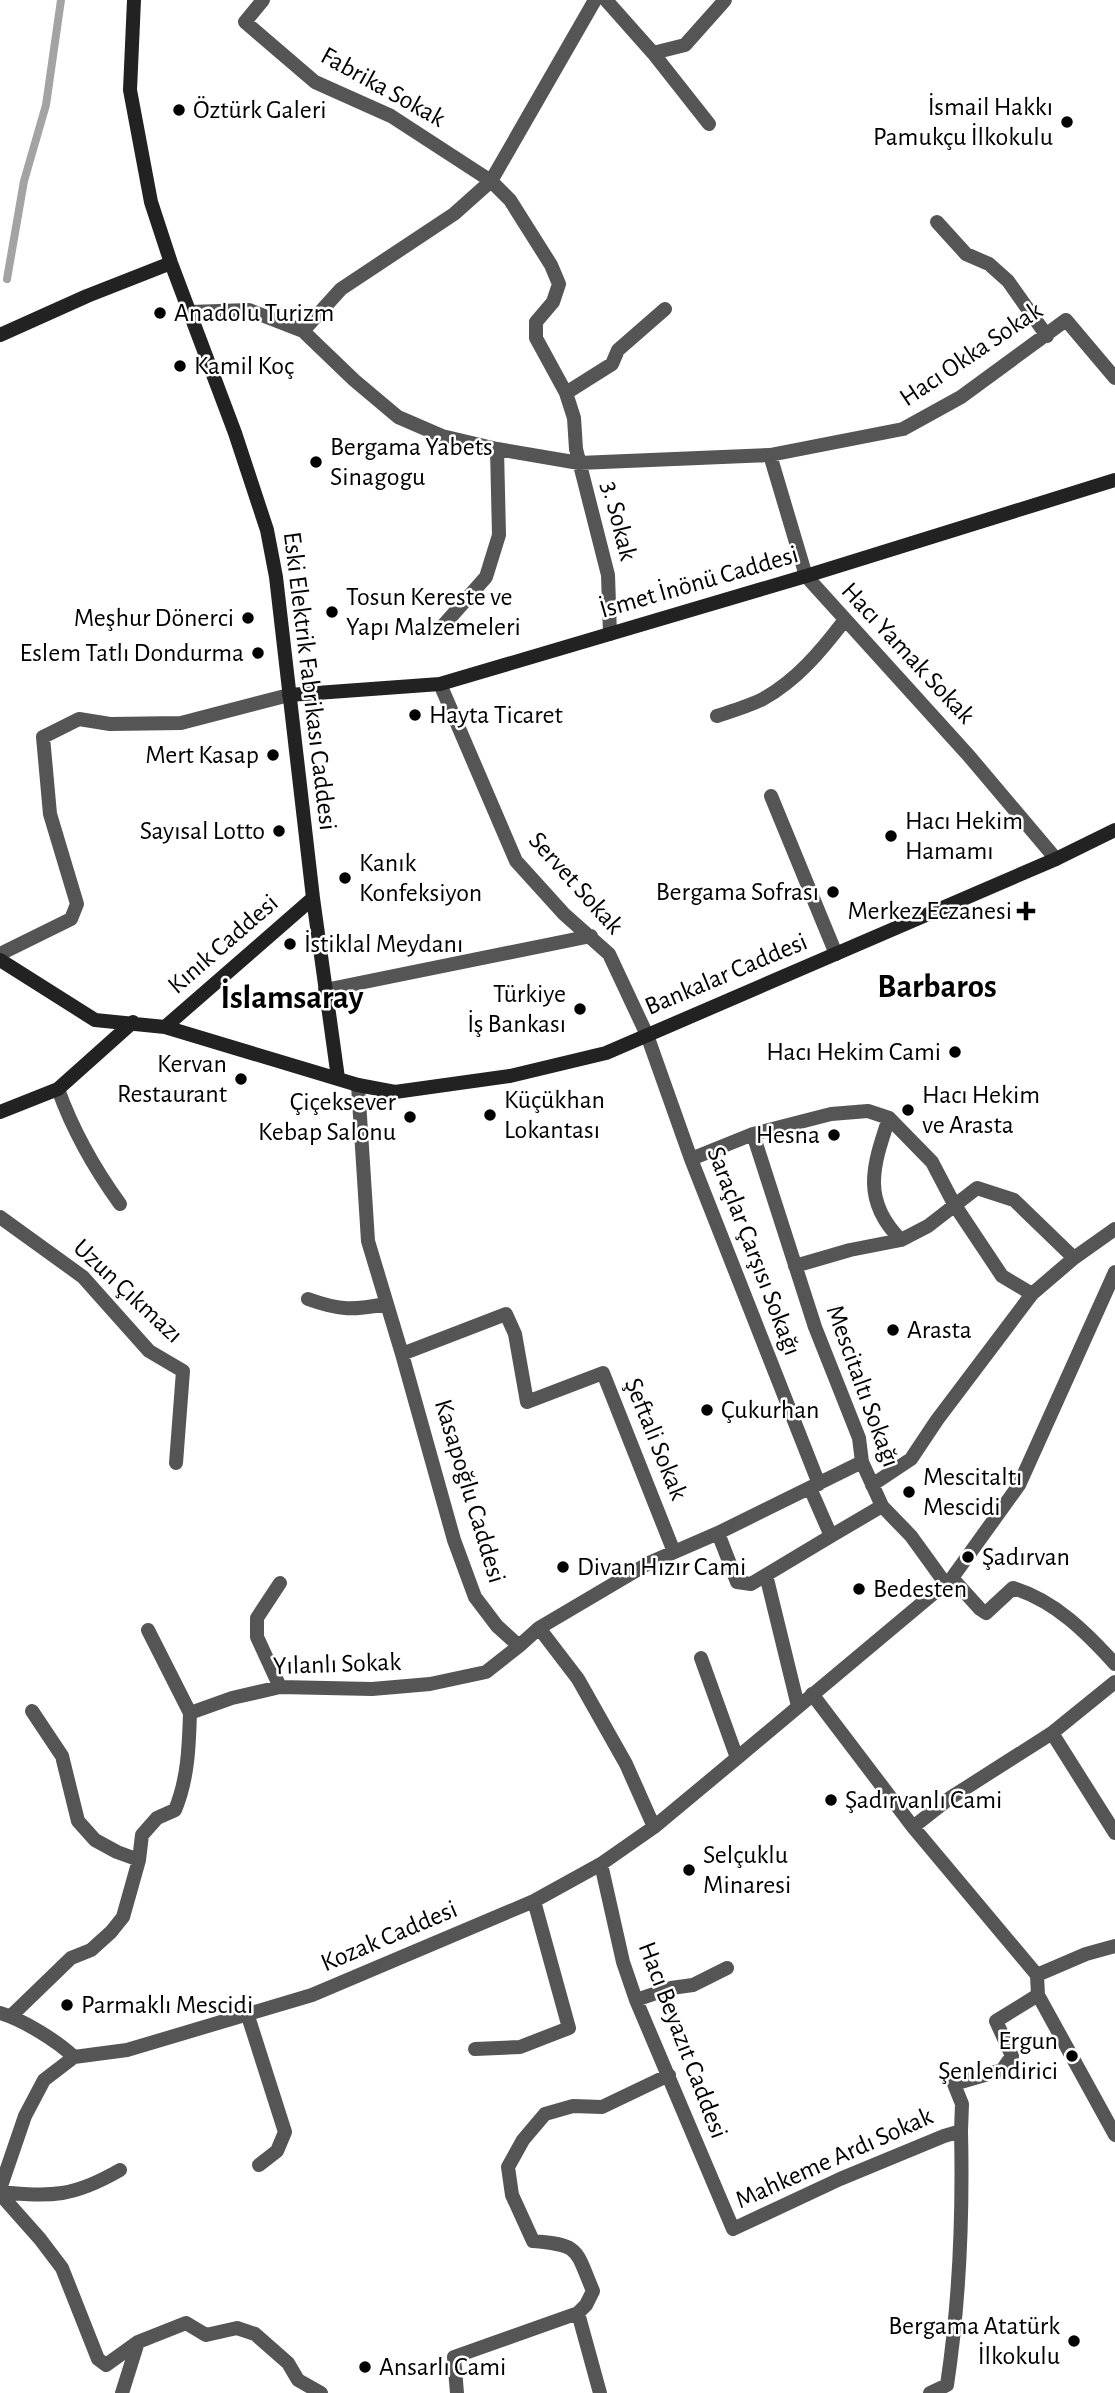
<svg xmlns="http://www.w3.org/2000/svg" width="1115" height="2393" viewBox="0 0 1115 2393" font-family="'Alegreya Sans',sans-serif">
  <rect width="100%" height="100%" fill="#fff"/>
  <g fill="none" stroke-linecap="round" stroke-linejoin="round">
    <path stroke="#a3a3a3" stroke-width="8" d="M7,279L24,181L46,105L61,0"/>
    <path stroke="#555" stroke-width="14" d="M263,0L245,22L315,82L391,116L491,181L510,200L551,265L559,284L553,302L536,322V338L566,393L574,418L576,449L608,575L610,634
      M606,0L653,53L709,124
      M653,53L685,45L725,0
      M937,222L966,254L989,264L1008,281L1047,336
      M190,312L249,310L303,331L354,380L398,417L442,436L497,449L579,463L770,455L903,429L961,397L1066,320L1115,378
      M303,331L341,289L454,214L491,181L595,0
      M566,393L612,364L618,350L665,309
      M770,455L806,576L969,756L1056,859
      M441,628L486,577L499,535L497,449
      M440,684L516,861L564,914L609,954L647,1035L691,1159L819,1484
      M717,716C732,711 749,706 763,699C797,680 821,651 844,621
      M771,796L836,954
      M0,954L71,919L77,904L50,814L43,737L79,719L110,724L181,723L289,695
      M325,990L591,936
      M358,1085L368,1241L402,1354L454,1540L475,1597L497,1626L519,1646L539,1628L578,1679L626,1764L654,1827
      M58,1089C73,1131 94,1168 120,1204
      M889,1118C873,1166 861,1200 901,1240
      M753,1134L815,1327L859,1438L862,1462L882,1506L911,1536L945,1583
      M691,1159L753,1134L831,1114L868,1111L889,1118L932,1162L954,1204L1002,1276L1032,1294
      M0,1217L83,1277L149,1351L183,1371L176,1463
      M795,1266L850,1250L901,1240L928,1226L977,1188L1014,1200L1074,1258
      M308,1299C341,1311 353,1310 387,1304
      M402,1354L506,1314L515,1334L527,1402L603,1373L674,1552
      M872,1485L911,1459L937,1420L1032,1294L1074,1258L1115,1229
      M718,1533L737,1582L751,1584L831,1536L810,1488
      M831,1536L882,1506
      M766,1575L798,1706
      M952,1578L980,1609L986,1613L1013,1588C1055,1601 1086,1632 1115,1664
      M280,1583L257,1618V1637L280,1687
      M539,1628L649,1563L718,1533L862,1462
      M148,1630L190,1713
      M701,1658L737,1758
      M812,1694L913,1827L1037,1975L1038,1995L1115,2135
      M32,1711L62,1756L78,1821L95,1840L117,1852L139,1860
      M1052,1733L1115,1833
      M913,1827L950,1798L1052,1733L1115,1682
      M601,1864L623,1962L636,2000L733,2229L840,2179L944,2136L961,2131L962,2104L954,2084L1002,2070L1012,2056L996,2021L1038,1995
      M1037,1975L1086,1954L1115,1946
      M636,2000L671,1988L693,1985L727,1968
      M0,2013C23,2020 56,2040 74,2057
      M247,2013L285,2132L277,2151L259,2165
      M11,2016L71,1958L91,1950L111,1932L123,1917L139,1860L142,1835L157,1818L175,1810C188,1779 189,1746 190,1713L232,1698L280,1687L372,1689L430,1684L486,1672L519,1646
      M475,2049L520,2047L569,2028L534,1901
      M0,2189L25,2116L44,2080L74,2057L127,2050L312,1995L534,1901L601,1864L654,1827L737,1758L952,1578L1019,1485L1115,1272
      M0,2192C53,2197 73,2197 120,2170
      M0,2194L40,2239L62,2268L98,2359L106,2365L138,2342L186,2323L206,2335L237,2328L255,2334L288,2363L298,2380L321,2393
      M578,2313L600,2393
      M122,2393L138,2342
      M457,2393L454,2357L578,2313L586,2305L593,2291C575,2249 581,2245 533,2241L512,2195L508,2167L523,2140L545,2114L573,2106L602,2107L669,2075
      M930,2393L947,2385C960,2299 963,2218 961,2131"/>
    <path stroke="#222" stroke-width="14" d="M134,0L130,90L151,202L171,263L235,433L267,530L276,577L313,898L338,1078
      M0,335L87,296L171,263
      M289,695L440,684L806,576L1115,480
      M0,960L95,1020L165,1027L358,1085L395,1092L510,1076L606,1053L1056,859L1115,830
      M165,1027L313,898
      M0,1112L58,1089L133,1022"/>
  </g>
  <g fill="#000" stroke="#fff" stroke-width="2.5">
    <circle cx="179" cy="110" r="7"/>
    <circle cx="1067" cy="122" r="7"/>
    <circle cx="160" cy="313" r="7"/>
    <circle cx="180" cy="366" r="7"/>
    <circle cx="316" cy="462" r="7"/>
    <circle cx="332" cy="612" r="7"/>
    <circle cx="248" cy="618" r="7"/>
    <circle cx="258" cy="653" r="7"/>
    <circle cx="415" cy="715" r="7"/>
    <circle cx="273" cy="755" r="7"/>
    <circle cx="279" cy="831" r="7"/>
    <circle cx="891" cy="836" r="7"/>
    <circle cx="345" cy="878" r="7"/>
    <circle cx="833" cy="892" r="7"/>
    <path d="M1022.5 900.5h7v7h7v7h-7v7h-7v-7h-7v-7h7z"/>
    <circle cx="290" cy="944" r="7"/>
    <circle cx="580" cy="1009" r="7"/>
    <circle cx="955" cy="1052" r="7"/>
    <circle cx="241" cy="1079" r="7"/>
    <circle cx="908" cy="1110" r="7"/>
    <circle cx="490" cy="1115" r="7"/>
    <circle cx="410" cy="1117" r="7"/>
    <circle cx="834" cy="1135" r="7"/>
    <circle cx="893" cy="1330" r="7"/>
    <circle cx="707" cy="1410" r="7"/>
    <circle cx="909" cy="1492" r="7"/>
    <circle cx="968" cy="1557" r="7"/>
    <circle cx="563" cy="1567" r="7"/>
    <circle cx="859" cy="1589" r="7"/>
    <circle cx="831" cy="1800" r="7"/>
    <circle cx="689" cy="1870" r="7"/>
    <circle cx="67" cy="2005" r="7"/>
    <circle cx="1072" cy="2056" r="7"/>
    <circle cx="1074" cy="2341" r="7"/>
    <circle cx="365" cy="2367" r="7"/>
  </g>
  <g text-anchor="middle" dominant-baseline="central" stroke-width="5" stroke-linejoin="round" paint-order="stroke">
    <g font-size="26" fill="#000" stroke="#fff">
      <text transform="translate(383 87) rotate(29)">Fabrika Sokak</text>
      <text transform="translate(971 354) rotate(-34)">Hacı Okka Sokak</text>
      <text transform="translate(619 521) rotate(76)">3. Sokak</text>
      <text transform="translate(699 582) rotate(-16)">İsmet İnönü Caddesi</text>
      <text transform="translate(908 653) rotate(47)">Hacı Yamak Sokak</text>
      <text transform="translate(310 681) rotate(83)">Eski Elektrik Fabrikası Caddesi</text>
      <text transform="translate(576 883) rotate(48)">Servet Sokak</text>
      <text transform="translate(223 944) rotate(-41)">Kınık Caddesi</text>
      <text transform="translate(726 974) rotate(-23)">Bankalar Caddesi</text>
      <text transform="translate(754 1251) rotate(69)">Saraçlar Çarşısı Sokağı</text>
      <text transform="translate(128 1291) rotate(43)">Uzun Çıkmazı</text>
      <text transform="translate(863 1386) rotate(70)">Mescitaltı Sokağı</text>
      <text transform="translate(656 1439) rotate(68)">Şeftali Sokak</text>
      <text transform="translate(470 1491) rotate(73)">Kasapoğlu Caddesi</text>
      <text transform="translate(337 1664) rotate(-2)">Yılanlı Sokak</text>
      <text transform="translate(389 1936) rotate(-23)">Kozak Caddesi</text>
      <text transform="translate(683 2040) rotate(69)">Hacı Beyazıt Caddesi</text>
      <text transform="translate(834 2158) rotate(-24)">Mahkeme Ardı Sokak</text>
    </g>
    <g font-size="26" fill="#000" stroke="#fff" text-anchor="start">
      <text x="1053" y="107" text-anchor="end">İsmail Hakkı<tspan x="1053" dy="30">Pamukçu İlkokulu</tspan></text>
      <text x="193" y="110">Öztürk Galeri</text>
      <text x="174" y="313">Anadolu Turizm</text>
      <text x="194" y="366">Kamil Koç</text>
      <text x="330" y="447">Bergama Yabets<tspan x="330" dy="30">Sinagogu</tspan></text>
      <text x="346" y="597">Tosun Kereste ve<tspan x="346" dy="30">Yapı Malzemeleri</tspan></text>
      <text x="234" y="618" text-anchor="end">Meşhur Dönerci</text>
      <text x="244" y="653" text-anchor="end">Eslem Tatlı Dondurma</text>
      <text x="429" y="715">Hayta Ticaret</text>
      <text x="259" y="755" text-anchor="end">Mert Kasap</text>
      <text x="905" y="821">Hacı Hekim<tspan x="905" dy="30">Hamamı</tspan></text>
      <text x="265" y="831" text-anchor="end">Sayısal Lotto</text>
      <text x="359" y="863">Kanık<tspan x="359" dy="30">Konfeksiyon</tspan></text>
      <text x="819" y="892" text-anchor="end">Bergama Sofrası</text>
      <text x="1012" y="911" text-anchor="end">Merkez Eczanesi</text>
      <text x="304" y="944">İstiklal Meydanı</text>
      <text x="566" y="994" text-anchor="end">Türkiye<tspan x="566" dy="30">İş Bankası</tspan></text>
      <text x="941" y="1052" text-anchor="end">Hacı Hekim Cami</text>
      <text x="227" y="1064" text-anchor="end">Kervan<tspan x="227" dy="30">Restaurant</tspan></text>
      <text x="922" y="1095">Hacı Hekim<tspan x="922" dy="30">ve Arasta</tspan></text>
      <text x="504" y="1100">Küçükhan<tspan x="504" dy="30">Lokantası</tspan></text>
      <text x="396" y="1102" text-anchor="end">Çiçeksever<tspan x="396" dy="30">Kebap Salonu</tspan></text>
      <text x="820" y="1135" text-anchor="end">Hesna</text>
      <text x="907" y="1330">Arasta</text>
      <text x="721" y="1410">Çukurhan</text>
      <text x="923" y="1477">Mescitaltı<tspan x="923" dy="30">Mescidi</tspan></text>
      <text x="982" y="1557">Şadırvan</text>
      <text x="577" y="1567">Divan Hızır Cami</text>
      <text x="873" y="1589">Bedesten</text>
      <text x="845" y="1800">Şadırvanlı Cami</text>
      <text x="703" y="1855">Selçuklu<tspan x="703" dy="30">Minaresi</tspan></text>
      <text x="81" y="2005">Parmaklı Mescidi</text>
      <text x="1058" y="2041" text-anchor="end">Ergun<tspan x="1058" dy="30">Şenlendirici</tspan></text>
      <text x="1060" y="2326" text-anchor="end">Bergama Atatürk<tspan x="1060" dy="30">İlkokulu</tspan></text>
      <text x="379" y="2367">Ansarlı Cami</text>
    </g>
    <g font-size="33" font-weight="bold" fill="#000" stroke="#fff">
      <text x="937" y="987">Barbaros</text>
      <text x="292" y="998">İslamsaray</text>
    </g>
  </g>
</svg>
